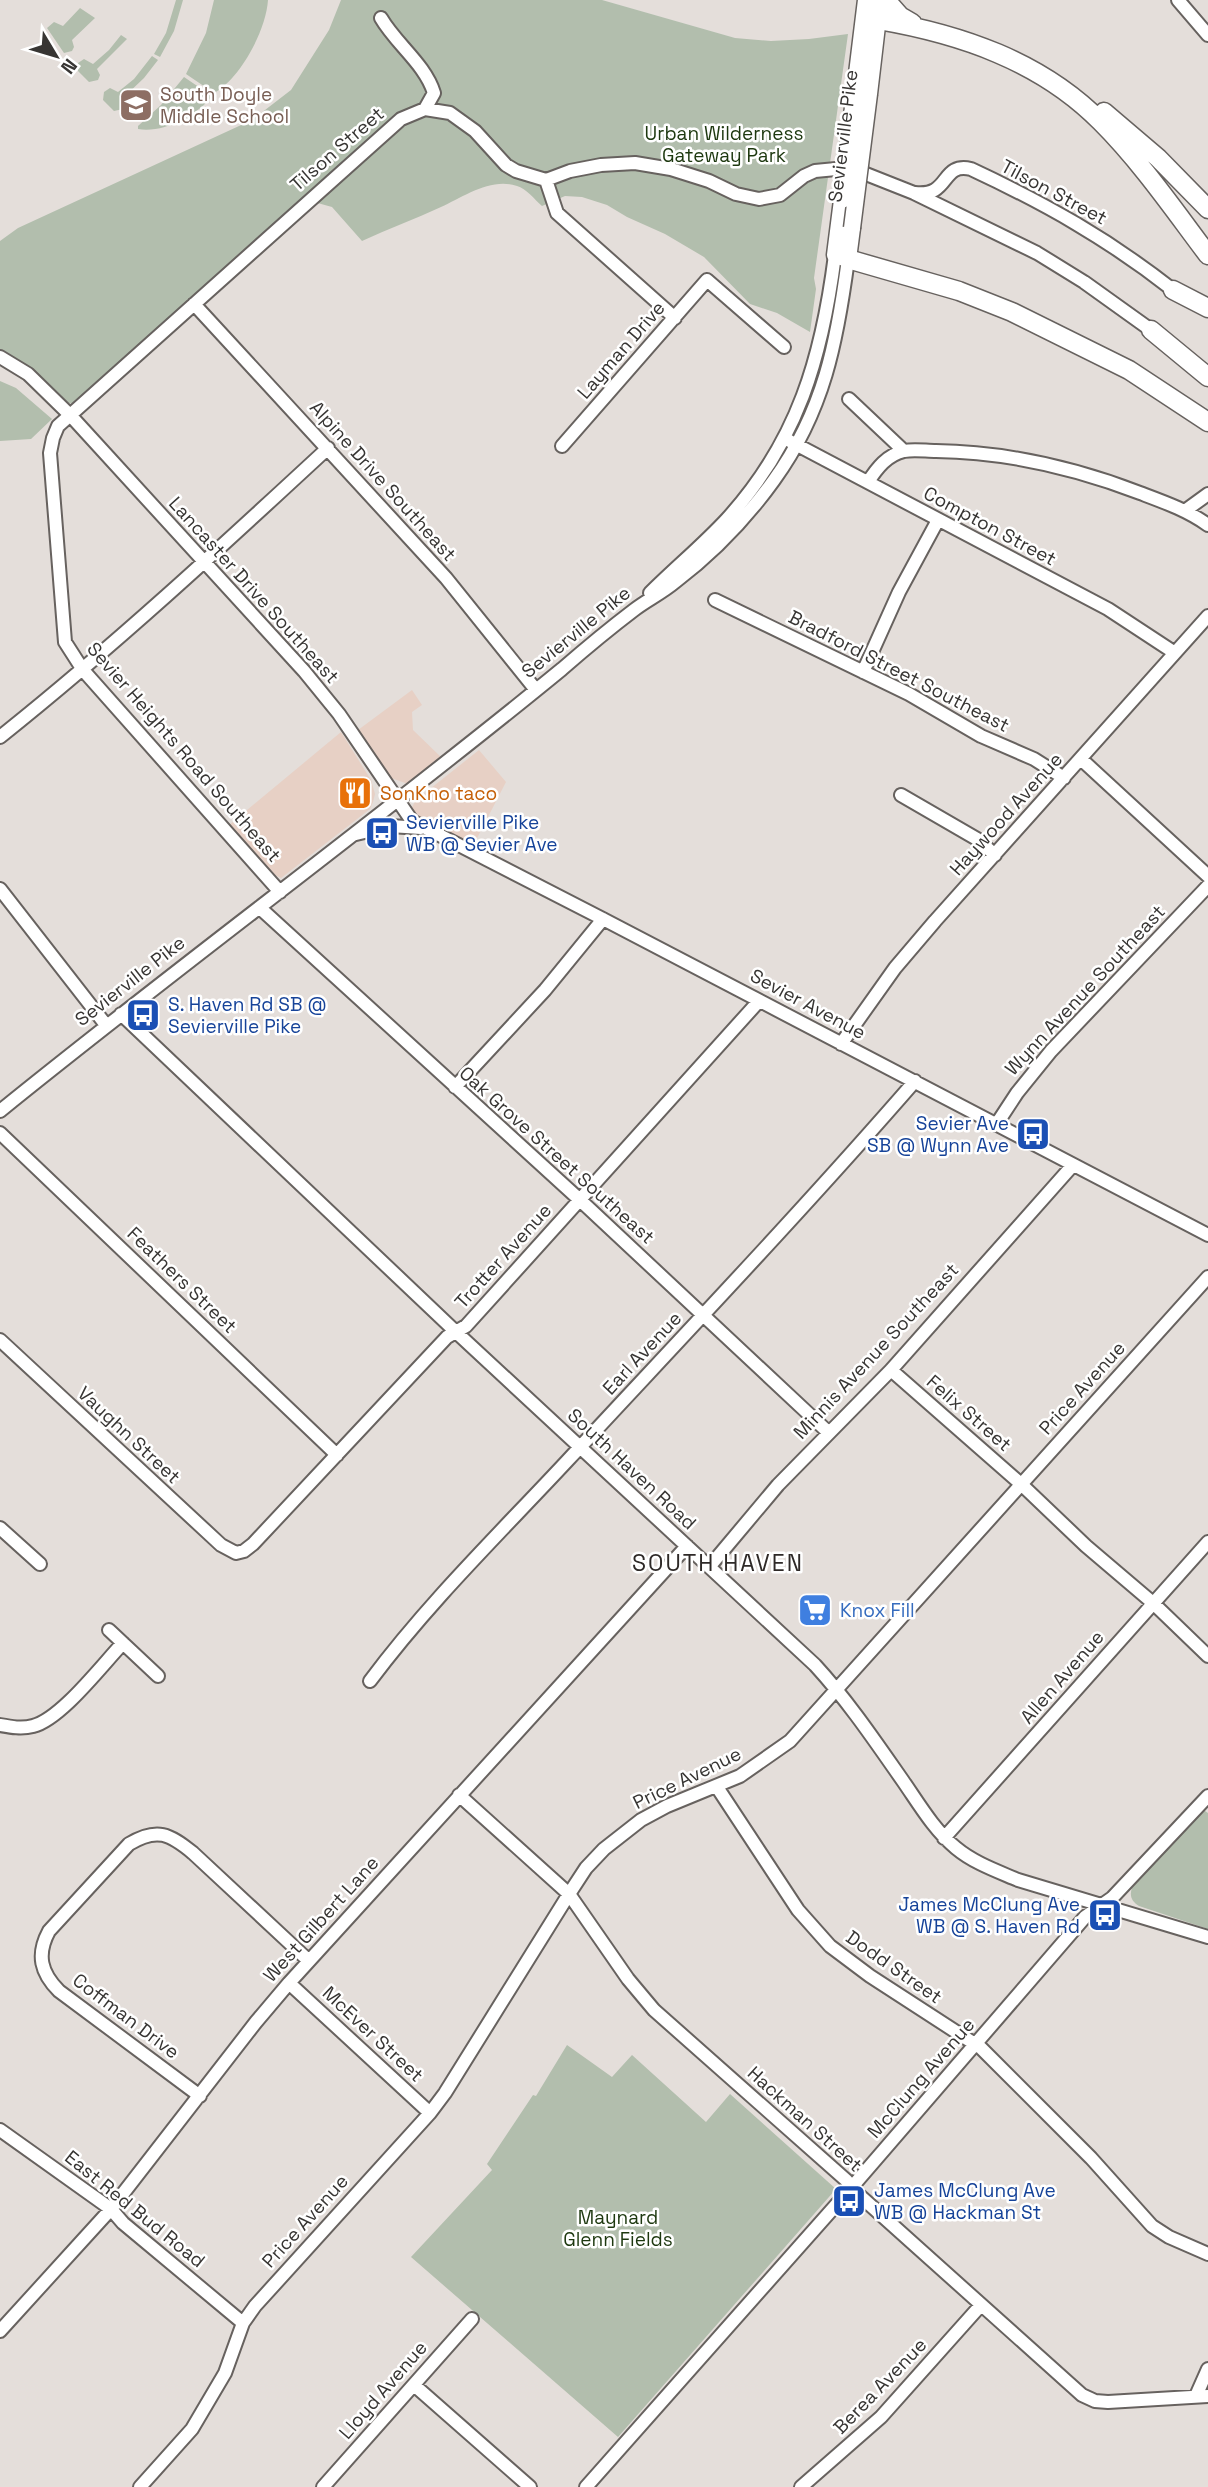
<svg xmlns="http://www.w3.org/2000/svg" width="1208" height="2487" viewBox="0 0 1208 2487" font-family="'Space Grotesk',sans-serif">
  <rect width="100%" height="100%" fill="#e4deda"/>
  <path fill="#e7d0c5" d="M412,690L422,705L412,712L413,730L443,759L416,782L408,784L391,778L358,730Z
    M341,732L371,780L375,794L373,802L370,809L281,878L273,874L229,825Z
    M479,750L506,782L473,846L413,815L412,807L416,800Z"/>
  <path fill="#b2bead" d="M176,0H183L174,31L160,57L154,54L166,33Z
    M214,0H268C266,30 241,78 214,93L186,74L206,33Z
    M341,0H602L735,38L771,41L809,39L848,34L814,278L816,289L810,332L777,313L750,304L704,257L665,234L627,217L607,205L582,197L565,196L542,206C535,200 526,188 517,186C491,177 463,197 441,207C415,219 388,229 362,241L332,207L314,202L208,295L85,411L77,402L73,404L65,402L19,360L0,349V241L18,228L252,120L291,90L329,30Z
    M80,8L95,18L72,40L74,47L72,51L64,53L47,28L54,22L63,26Z
    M121,35L127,39L97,69L100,75L98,80L89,82L78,71V63L84,59L93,64L109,50Z
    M152,56L158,60L144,78L123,98L125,103L123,109L114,111L103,100L104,92L110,88L118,92L134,79Z
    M184,77L212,96C198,115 162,134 138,129V126L161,105Z
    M0,381L16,388L52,419L31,439L0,441Z
    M1202,1809L1208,1813V1929L1139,1906C1132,1902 1129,1896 1132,1888Z
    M567,2045L612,2077L632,2055L706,2122L730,2094L836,2189L618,2437L411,2257L492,2170L487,2164L533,2095L536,2096Z"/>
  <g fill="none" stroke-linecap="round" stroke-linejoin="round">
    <g stroke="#67625f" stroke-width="16">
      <path id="minor" d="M1178,0L1208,35
        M381,18C396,44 425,64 434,93L425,109
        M546,180L557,213L675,318
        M915,193C951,197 940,162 971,169C1046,204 1108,239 1173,290
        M194,304L446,578L536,690
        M0,357L28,374L71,416L304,671L339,714L412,821L603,919L1208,1235
        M849,399L904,451
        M784,438L1108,609L1175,653
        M562,446L707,280L784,347
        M868,482C877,468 887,455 904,451C914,449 926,451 936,451C1006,452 1075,468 1140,493C1164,502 1187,510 1208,525
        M1186,510L1208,494
        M650,593C675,568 703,545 727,519C798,441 822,357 835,255
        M715,600L909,694L981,736L1034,759L1064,778
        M863,672L899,592L938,520
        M0,737C114,646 221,547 328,448
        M1081,759L1208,876
        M901,795L977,839L995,855
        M356,834L390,826L421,828
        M0,889L106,1025
        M280,892L83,670L65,642L50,453L53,438L58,426L401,119L425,109L450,113L475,131L506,165L516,171L546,180L570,171L601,165L635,163L671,169L709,181L736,194L759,199L780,195L804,176L815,171L836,169L866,174L914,193L1037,253L1084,282L1151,330
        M260,908L580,1200L828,1432
        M121,1014L456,1332L815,1665C848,1701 875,1741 903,1781C919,1804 934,1830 956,1848C974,1863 997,1871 1018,1880L1208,1937
        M841,1044L895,968L935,921L1208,616
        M455,1087L545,990L603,919
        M0,1111C185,961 378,820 562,669C585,649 609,629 634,610C647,600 662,593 675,582C713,553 746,519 774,480C824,411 837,342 848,259
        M996,1125L1017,1093L1051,1051L1208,886
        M0,1133L337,1455
        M0,1340L221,1545L236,1553L244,1551L253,1544L447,1337L466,1326L759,1001
        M891,1370L1021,1484L1086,1546L1153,1603L1208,1656
        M0,1528L40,1564
        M710,1566L778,1485L891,1370L1073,1165
        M109,1630L158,1676
        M370,1681C429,1602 500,1533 568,1460C684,1335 802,1211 915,1081
        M0,1725C11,1727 22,1729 33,1726C61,1719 102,1665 123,1643
        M717,1787L798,1910L830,1946L870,1976L981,2048L1091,2158L1152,2226L1169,2237L1208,2254
        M459,1795L569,1894L628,1979L654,2010L846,2180L859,2195L1082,2395L1095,2401L1108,2402L1208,2396
        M944,1838L1208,1542
        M289,1983L430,2113
        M200,2096L59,1991C41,1973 36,1955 49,1931L129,1844C157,1827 170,1834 193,1853L309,1961
        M0,2130L111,2209L123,2223L243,2323
        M0,2331L111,2209L256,2022L289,1983L687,1546
        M414,2385L530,2487
        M1196,2396L1208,2369
        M140,2487L192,2429L225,2373L243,2323L255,2306L430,2113L445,2093L569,1894L586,1868L604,1849L641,1820L667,1806L740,1776L790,1741L1208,1277
        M323,2487L472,2319
        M586,2487L852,2187L1085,1917L1112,1898L1208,1796
        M801,2487L881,2417L981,2305"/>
    </g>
    <g stroke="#67625f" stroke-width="19">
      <path id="major" d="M855,90L866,0
        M869,94L880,0
        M842,200L835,255L848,259L852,228"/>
    </g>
    <g stroke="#67625f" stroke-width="21">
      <path id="highway" d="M886,0L900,16L912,23
        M878,20C960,34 1041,61 1101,122C1141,162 1174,210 1208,255
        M1104,112L1158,158L1208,209
        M848,259L959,291L1012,312L1129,370L1208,422
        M1173,290L1208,308
        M1151,330L1208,377"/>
    </g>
    <use href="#minor" stroke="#fff" stroke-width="12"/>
    <use href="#major" stroke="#fff" stroke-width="16"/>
    <use href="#highway" stroke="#fff" stroke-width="18"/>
    <g stroke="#67625f" stroke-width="19" stroke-linecap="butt">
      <path id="major-bridge" d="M842,200L855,90
        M852,228L869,94"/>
    </g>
    <use href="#major-bridge" stroke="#fff" stroke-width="16"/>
  </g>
  <defs>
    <g id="school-square" transform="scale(1.75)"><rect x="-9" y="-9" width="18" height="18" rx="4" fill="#8d6e63" stroke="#fff"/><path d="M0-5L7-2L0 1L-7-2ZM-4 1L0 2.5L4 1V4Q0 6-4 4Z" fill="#fff"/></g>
    <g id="restaurant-square" transform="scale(1.75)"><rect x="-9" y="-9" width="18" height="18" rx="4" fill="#e8710a" stroke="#fff"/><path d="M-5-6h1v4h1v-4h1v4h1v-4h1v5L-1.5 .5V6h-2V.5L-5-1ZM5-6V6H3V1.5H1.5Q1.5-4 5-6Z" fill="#fff"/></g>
    <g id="bus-square" transform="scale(1.75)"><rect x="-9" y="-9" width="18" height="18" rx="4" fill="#1a4fb4" stroke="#fff"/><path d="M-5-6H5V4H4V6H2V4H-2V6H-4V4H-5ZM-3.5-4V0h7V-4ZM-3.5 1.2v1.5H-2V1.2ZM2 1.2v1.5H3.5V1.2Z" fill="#fff"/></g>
    <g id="supermarket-square" transform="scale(1.75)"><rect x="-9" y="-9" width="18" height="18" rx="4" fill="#3f7fe0" stroke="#fff"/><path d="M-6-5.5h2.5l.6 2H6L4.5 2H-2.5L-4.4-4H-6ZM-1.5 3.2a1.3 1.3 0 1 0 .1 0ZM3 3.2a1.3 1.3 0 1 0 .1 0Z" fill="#fff"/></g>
  </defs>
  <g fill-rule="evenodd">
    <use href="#school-square" x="136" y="105"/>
    <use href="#restaurant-square" x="355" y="793"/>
    <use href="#bus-square" x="382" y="833"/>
    <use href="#bus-square" x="143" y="1015"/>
    <use href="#bus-square" x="1033" y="1134"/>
    <use href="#supermarket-square" x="815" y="1610"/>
    <use href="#bus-square" x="1105" y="1915"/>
    <use href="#bus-square" x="849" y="2201"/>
  </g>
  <g text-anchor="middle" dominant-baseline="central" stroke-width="5" stroke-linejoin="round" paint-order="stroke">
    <g font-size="19" fill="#785e54" stroke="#fff" text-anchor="start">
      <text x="160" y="94">South Doyle<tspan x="160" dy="22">Middle School</tspan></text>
    </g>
    <g font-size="19" fill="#1d380f" stroke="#fff">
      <text x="724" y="133">Urban Wilderness<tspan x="724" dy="22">Gateway Park</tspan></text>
      <text x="618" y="2217">Maynard<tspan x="618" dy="22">Glenn Fields</tspan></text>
    </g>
    <g font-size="19" fill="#373533" stroke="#fff">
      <text transform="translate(843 136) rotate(-83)">Sevierville Pike</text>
      <text transform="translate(337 149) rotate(-41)">Tilson Street</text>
      <text transform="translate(1054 192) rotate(28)">Tilson Street</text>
      <text transform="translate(621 350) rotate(-49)">Layman Drive</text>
      <text transform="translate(383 481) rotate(48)">Alpine Drive Southeast</text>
      <text transform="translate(990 526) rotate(28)">Compton Street</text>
      <text transform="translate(254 590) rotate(48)">Lancaster Drive Southeast</text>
      <text transform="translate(576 632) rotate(-39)">Sevierville Pike</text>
      <text transform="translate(899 671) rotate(27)">Bradford Street Southeast</text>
      <text transform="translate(184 752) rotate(49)">Sevier Heights Road Southeast</text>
      <text transform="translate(1006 814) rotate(-48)">Haywood Avenue</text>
      <text transform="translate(130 981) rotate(-38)">Sevierville Pike</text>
      <text transform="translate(1085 990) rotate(-47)">Wynn Avenue Southeast</text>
      <text transform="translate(808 1004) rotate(28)">Sevier Avenue</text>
      <text transform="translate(557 1155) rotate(42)">Oak Grove Street Southeast</text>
      <text transform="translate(503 1256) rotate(-48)">Trotter Avenue</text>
      <text transform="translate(182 1280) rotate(44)">Feathers Street</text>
      <text transform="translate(876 1351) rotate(-47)">Minnis Avenue Southeast</text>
      <text transform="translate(642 1353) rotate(-47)">Earl Avenue</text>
      <text transform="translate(1082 1388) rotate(-48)">Price Avenue</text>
      <text transform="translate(969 1413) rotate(41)">Felix Street</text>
      <text transform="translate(129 1435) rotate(43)">Vaughn Street</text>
      <text transform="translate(632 1469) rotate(43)">South Haven Road</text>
      <text transform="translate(1062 1677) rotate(-49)">Allen Avenue</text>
      <text transform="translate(687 1778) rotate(-26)">Price Avenue</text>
      <text transform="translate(321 1919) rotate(-48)">West Gilbert Lane</text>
      <text transform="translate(894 1967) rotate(35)">Dodd Street</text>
      <text transform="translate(126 2016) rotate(37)">Coffman Drive</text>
      <text transform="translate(373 2034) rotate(43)">McEver Street</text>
      <text transform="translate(921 2078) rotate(-49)">McClung Avenue</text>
      <text transform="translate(805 2119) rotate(42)">Hackman Street</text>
      <text transform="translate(135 2209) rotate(39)">East Red Bud Road</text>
      <text transform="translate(305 2221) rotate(-48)">Price Avenue</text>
      <text transform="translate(880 2386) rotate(-46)">Berea Avenue</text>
      <text transform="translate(383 2390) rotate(-49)">Lloyd Avenue</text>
    </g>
    <g font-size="19" fill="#c56008" stroke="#fff" text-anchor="start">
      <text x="380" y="793">SonKno taco</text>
    </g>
    <g font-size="19" fill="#164399" stroke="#fff" text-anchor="start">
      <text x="406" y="822">Sevierville Pike<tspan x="406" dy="22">WB @ Sevier Ave</tspan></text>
      <text x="168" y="1004">S. Haven Rd SB @<tspan x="168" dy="22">Sevierville Pike</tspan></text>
      <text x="1009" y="1123" text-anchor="end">Sevier Ave<tspan x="1009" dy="22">SB @ Wynn Ave</tspan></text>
      <text x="1080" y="1904" text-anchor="end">James McClung Ave<tspan x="1080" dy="22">WB @ S. Haven Rd</tspan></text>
      <text x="874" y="2190">James McClung Ave<tspan x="874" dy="22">WB @ Hackman St</tspan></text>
    </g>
    <g font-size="19" fill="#366cbe" stroke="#fff" text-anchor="start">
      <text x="840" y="1610">Knox Fill</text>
    </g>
    <g font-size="23" letter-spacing="2" fill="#2e2927" stroke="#fff">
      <text x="718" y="1563">SOUTH HAVEN</text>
    </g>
  </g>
  <g transform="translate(56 56) rotate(128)" stroke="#ffffff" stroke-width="5" paint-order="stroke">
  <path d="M0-5L12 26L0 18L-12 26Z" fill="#373533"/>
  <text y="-10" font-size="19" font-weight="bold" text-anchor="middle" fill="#373533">N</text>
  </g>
</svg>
